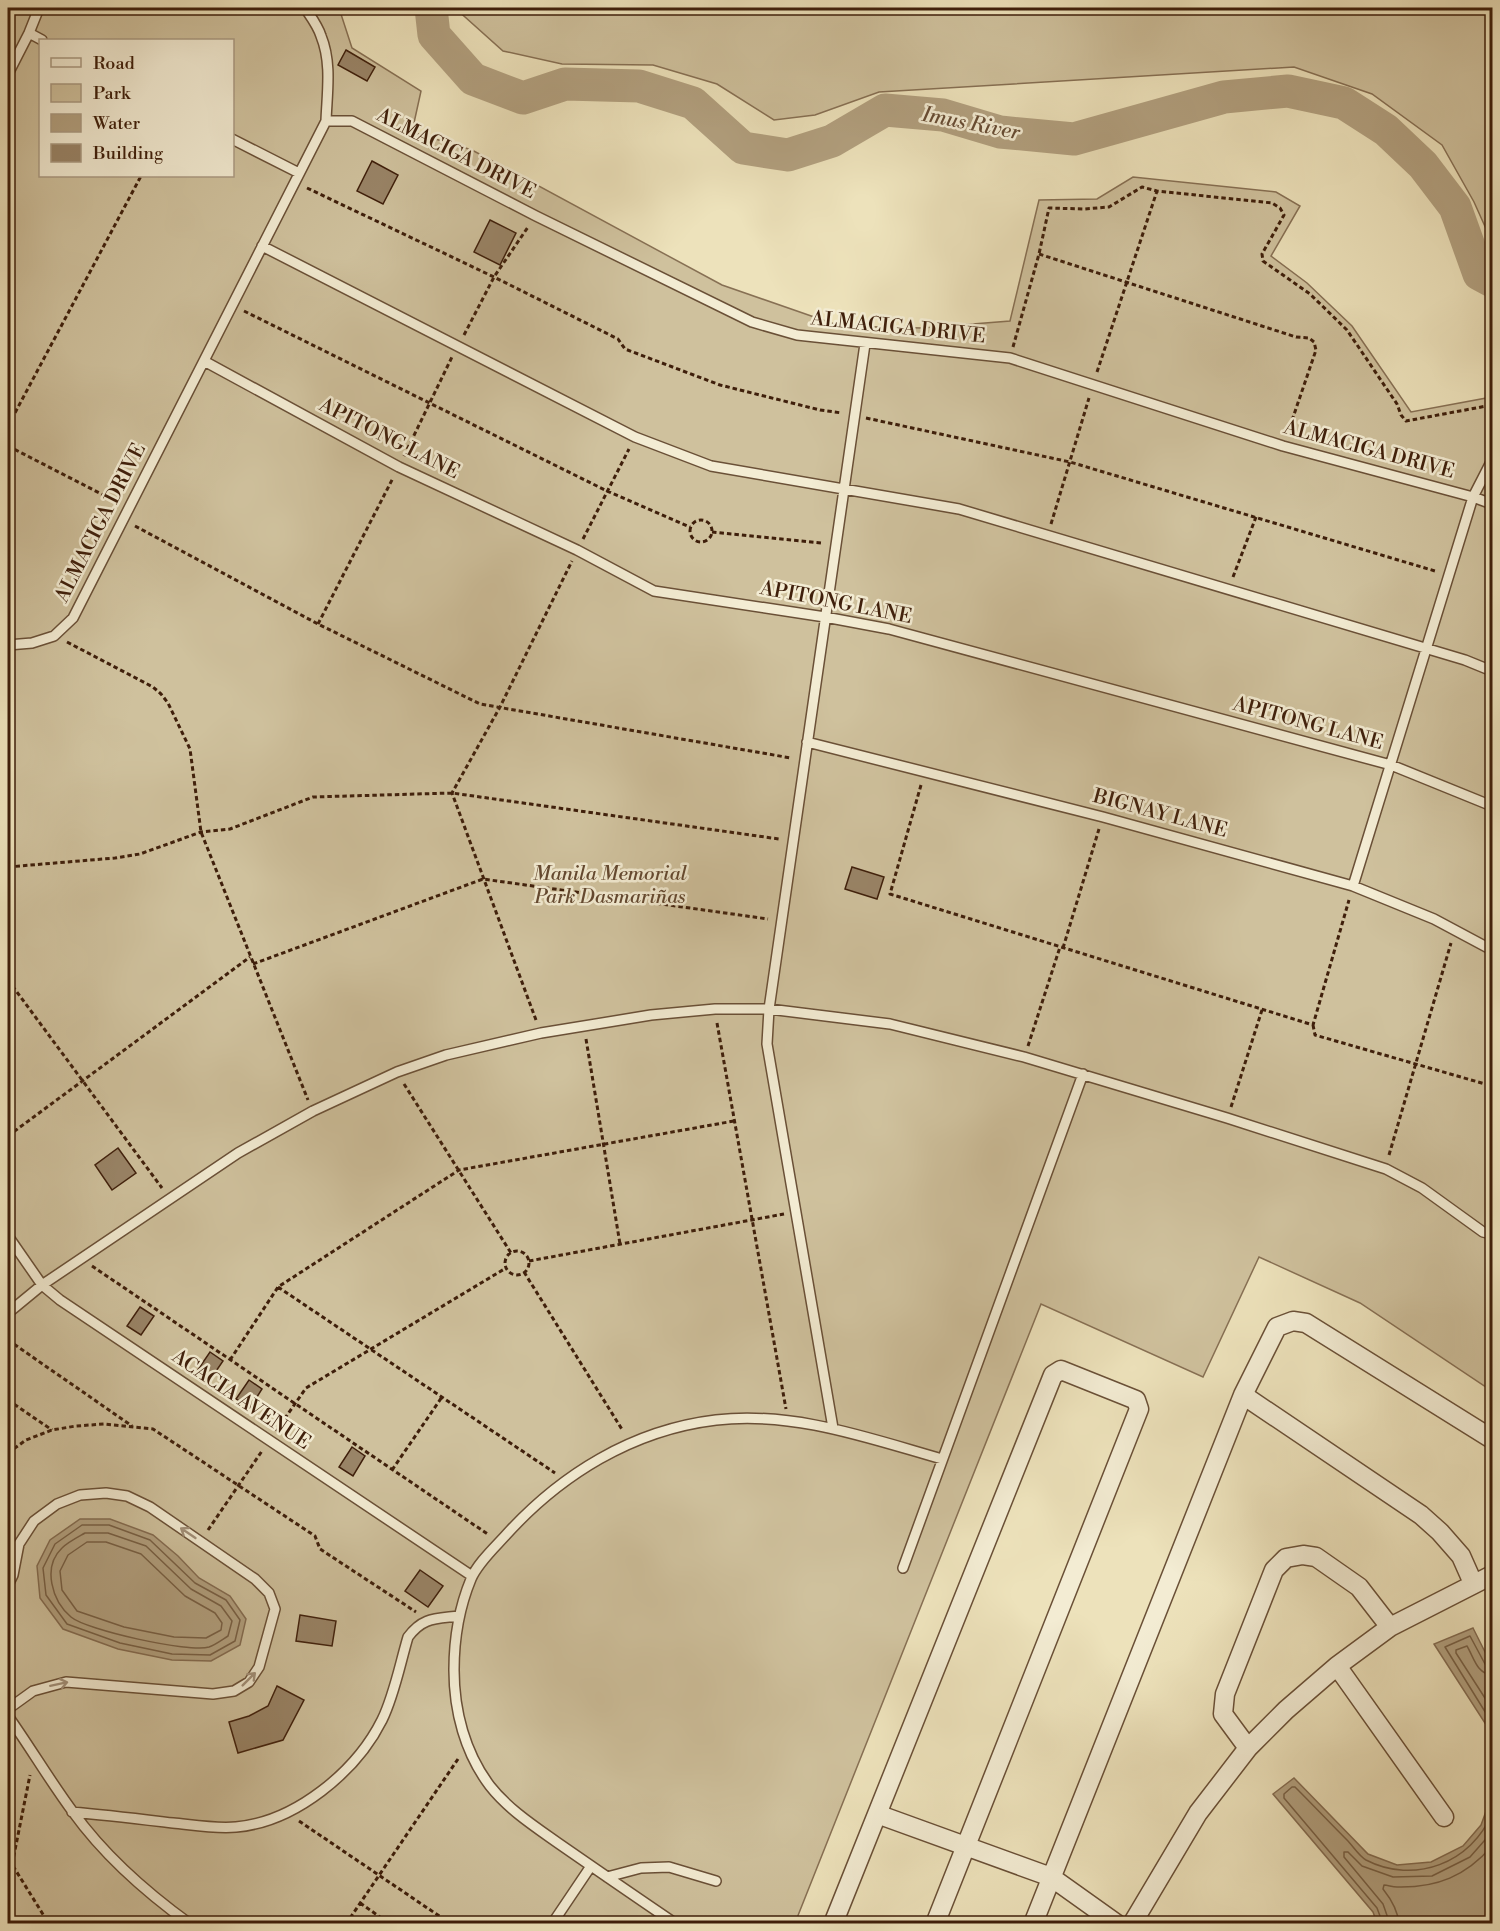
<svg xmlns="http://www.w3.org/2000/svg" width="1500" height="1931" viewBox="0 0 1500 1931" font-family="'Libre Bodoni',serif">
  <rect width="100%" height="100%" fill="#ede2bb"/>
  <filter id="stains"><feTurbulence type="fractalNoise" baseFrequency=".00333" numOctaves="4"/><feColorMatrix values="0 0 0 0 .2 0 0 0 0 .09 0 0 0 0 .02 0 0 0 .5 -.17"/></filter>
  <radialGradient id="worn" r=".72"><stop offset=".6" stop-color="#630" stop-opacity="0"/><stop offset="1" stop-color="#630" stop-opacity=".3"/></radialGradient>
  <path fill="#cfc19d" stroke="#877054" stroke-width="1.5" fill-rule="evenodd" d="M8,8H339L352,48L421,91L412,132L472,150L722,285L840,326L922,328L1010,321L1039,200L1097,199L1133,177L1276,192L1300,206L1271,256L1307,283L1352,326L1411,412L1492,397V1391L1360,1303L1259,1257L1203,1377L1041,1304L795,1923L8,1924ZM40,40H232V176H40Z
    M455,8H1492V242L1474,202L1442,145L1372,94L1294,67L879,92L815,115L774,120L717,84L653,65L562,64L503,51Z"/>
  <path fill="#b2a07f" stroke="#846c51" stroke-width="1.5" d="M80,1519H110L153,1535L178,1556L199,1578L230,1596L246,1619L240,1645L211,1661L172,1660L118,1649L63,1629L40,1598L37,1566L50,1540Z
    M1473,1628L1492,1666V1734L1434,1644Z
    M1294,1778L1368,1854L1397,1865L1431,1862L1463,1846L1481,1825L1492,1795V1923H1377L1373,1912L1273,1794Z"/>
  <g fill="none" stroke-linecap="round" stroke-linejoin="round">
    <path stroke="#786045" stroke-width="1.5" d="M82,1525H109L150,1540L195,1583L226,1600L240,1620L235,1641L210,1655L172,1654L120,1643L67,1624L46,1595L43,1568L55,1544Z
      M85,1533H108L146,1546L191,1589L221,1606L232,1621L228,1636C223,1639 215,1645 209,1647C189,1653 86,1630 71,1617C52,1601 42,1567 62,1548C68,1542 78,1537 85,1533Z
      M87,1542H106L141,1554L185,1596L215,1613L222,1623L221,1630L206,1638L174,1637L124,1627L77,1611L62,1590L60,1571L68,1555Z
      M1492,1667L1485,1664L1470,1636L1445,1647L1492,1723
      M1492,1675C1477,1674 1474,1658 1467,1646L1456,1650V1653L1492,1709
      M1383,1924L1377,1908L1284,1798V1794L1292,1787H1295C1313,1805 1330,1823 1347,1840C1353,1846 1359,1856 1366,1860C1414,1885 1472,1863 1492,1813
      M1390,1924L1383,1904L1344,1857V1852H1348L1362,1866L1393,1877L1432,1876L1470,1857L1492,1832
      M1399,1924C1398,1910 1391,1899 1383,1889L1384,1885C1388,1885 1392,1887 1397,1887C1437,1888 1466,1876 1492,1846"/>
    <path stroke="#b2a07f" stroke-width="33" d="M431,8L434,35L473,79L523,98L565,84L639,86L693,103L743,148L788,155L832,141L885,110L943,115L1000,132L1074,139L1224,97L1288,91L1344,103L1386,130L1423,165L1455,207L1479,274L1492,281"/>
  </g>
  <path fill="#998467" stroke="#3f1f0b" stroke-width="1.5" d="M346,50L375,67L367,81L338,65Z
    M372,161L398,175L383,204L357,191Z
    M490,220L516,233L500,265L474,252Z
    M852,867L884,877L877,899L845,889Z
    M118,1148L136,1173L112,1190L95,1165Z
    M140,1307L154,1316L141,1335L127,1326Z
    M210,1352L223,1361L210,1380L197,1371Z
    M249,1380L262,1389L250,1408L236,1399Z
    M352,1447L365,1456L353,1476L339,1467Z
    M420,1570L443,1586L428,1607L405,1591Z
    M300,1615L336,1621L332,1646L296,1641Z
    M277,1686L304,1700L283,1740L238,1753L229,1722L249,1716L268,1706Z"/>
  <g fill="none" stroke-linecap="round" stroke-linejoin="round">
    <g stroke="#6a5037" stroke-width="12">
      <path id="service" d="M29,33L42,40
        M8,74L29,33L39,8
        M326,121H352L536,216L752,322L797,335L1010,358L1283,446L1473,497L1492,504
        M232,139L299,173
        M262,246L635,437L711,466L959,509L1465,660L1492,671
        M204,361L399,467L577,550L654,591L825,617L889,629L1391,765L1492,806
        M8,645L32,643L54,636L73,618L326,121C327,93 332,63 321,36C318,26 311,17 305,8
        M807,742L1103,817L1353,886L1434,919L1492,950
        M1353,886L1473,497L1492,460
        M8,1236L42,1285L60,1300L472,1576
        M8,1313L42,1285L238,1153L313,1111L397,1072L446,1055L541,1033L651,1015L715,1009H769L890,1024L1024,1057L1227,1118L1386,1169L1422,1188L1483,1232L1492,1234
        M833,1428L767,1044L769,1009L865,344
        M903,1568L1083,1074
        M8,1585L13,1575L19,1544L34,1521L57,1504L80,1495L106,1493L127,1496L150,1507L255,1579L269,1593L275,1609L259,1667L249,1682L234,1691L213,1694L66,1682L33,1691L8,1709
        M8,1716C30,1747 50,1781 73,1812C104,1855 147,1893 190,1924
        M72,1812C106,1815 139,1819 173,1823C193,1825 216,1829 236,1827C295,1822 356,1772 382,1720C394,1696 400,1664 408,1637C423,1617 435,1619 459,1616
        M607,1877L641,1868L669,1867L716,1881
        M552,1924L591,1866
        M676,1924C636,1897 597,1870 558,1843C534,1826 508,1809 490,1786C465,1753 454,1711 454,1670C454,1639 459,1608 471,1579C477,1564 494,1548 505,1536C560,1475 632,1430 716,1420C794,1411 868,1438 942,1459"/>
    </g>
    <g stroke="#6a5037" stroke-width="21">
      <path id="minor" d="M1243,1395L1421,1515L1440,1532L1461,1556L1473,1583
        M1337,1666L1444,1817
        M1248,1748L1223,1714L1225,1694L1274,1570L1286,1558L1303,1555L1316,1557L1359,1587L1390,1627
        M877,1814L1051,1877L1117,1924
        M833,1924L1053,1375L1061,1370L1136,1400L1139,1409L935,1924
        M1033,1924L1243,1395L1277,1327L1293,1321L1306,1323L1492,1439
        M1132,1924L1198,1813L1248,1748L1286,1710L1337,1666L1390,1627L1492,1575"/>
    </g>
    <path stroke="#3f1f0b" stroke-width="3" stroke-dasharray="4.5 3" stroke-linecap="butt" d="M307,188L494,277L618,339L625,349L720,385L820,410L842,413
      M1039,254L1296,337L1309,338L1314,342L1316,350L1287,435
      M244,311L607,491L690,527
      M464,335L494,277L528,227
      M1013,347L1039,254L1049,208L1085,209L1109,207L1142,187L1157,191L1272,203L1280,208L1284,215L1262,254L1263,261L1310,294L1347,330L1397,404L1401,415L1406,421L1492,405
      M1097,372L1157,191
      M866,418L1070,462L1435,571
      M8,426L141,176
      M8,446L117,502
      M404,456L452,357
      M690 531a11 11 0 1 1 22 0a11 11 0 1 1-22 0Z
      M1051,524L1089,398
      M135,526L318,624L480,704L791,758
      M712,532L822,543
      M583,539L629,449
      M1233,577L1256,517
      M318,624L393,478
      M67,642L153,687L161,694L168,703L190,749L201,832L308,1100
      M921,785L890,894L1313,1025L1349,900
      M8,867L115,858L140,854L201,832L230,829L313,797L452,793L779,839
      M1063,948L1099,829
      M253,964L483,879L768,919
      M8,980L162,1188
      M536,1020L452,793L500,707L572,561
      M717,1023L786,1409
      M1313,1025L1315,1035L1492,1086
      M586,1039L620,1244
      M1028,1046L1060,947
      M404,1084L511,1253
      M1231,1107L1262,1010
      M8,1136L250,957
      M1389,1155L1451,943
      M505 1263a12 12 0 1 1 24 0a12 12 0 1 1-24 0Z
      M529,1261L784,1214
      M92,1266L489,1535
      M524,1272L623,1431
      M278,1287L555,1473
      M8,1340L132,1426
      M230,1360L278,1287L459,1170L734,1121
      M8,1400L52,1430
      M276,1431L306,1388L506,1268
      M8,1453L26,1440L52,1430L76,1426L104,1424L153,1429L315,1536L320,1549L416,1612
      M392,1470L442,1397
      M208,1530L262,1451
      M299,1821L451,1924
      M13,1866L49,1924
      M360,1903L390,1924
      M8,1924L12,1865L30,1775
      M346,1924L458,1759"/>
    <use href="#service" stroke="#f3ecd3" stroke-width="9"/>
    <use href="#minor" stroke="#f3ecd3" stroke-width="18"/>
  </g>
  <defs><path id="oneway-shaft" d="M-6 0H5M1.5-3L5.5 0L1.5 3" fill="none" stroke-width="1.6" stroke-linecap="round" stroke-linejoin="round" transform="scale(1.5)"/></defs>
  <g stroke="#a29079">
    <use href="#oneway-shaft" transform="translate(188 1533) rotate(-146)"/>
    <use href="#oneway-shaft" transform="translate(249 1679) rotate(-45)"/>
    <use href="#oneway-shaft" transform="translate(59 1684) rotate(-12)"/>
  </g>
  <g text-anchor="middle" dominant-baseline="central" stroke-width="5" stroke-linejoin="round" paint-order="stroke">
    <g font-size="20" fill="#3f1f0b" stroke="#f3ecd3">
      <text transform="translate(456 154) rotate(27)">ALMACIGA DRIVE</text>
      <text transform="translate(898 328) rotate(6)">ALMACIGA DRIVE</text>
      <text transform="translate(389 439) rotate(27)">APITONG LANE</text>
      <text transform="translate(1369 450) rotate(15)">ALMACIGA DRIVE</text>
      <text transform="translate(101 523) rotate(-63)">ALMACIGA DRIVE</text>
      <text transform="translate(836 603) rotate(11)">APITONG LANE</text>
      <text transform="translate(1308 724) rotate(15)">APITONG LANE</text>
      <text transform="translate(1160 814) rotate(15)">BIGNAY LANE</text>
      <text transform="translate(241 1400) rotate(34)">ACACIA AVENUE</text>
    </g>
    <g font-size="20" font-style="italic" fill="#634830" stroke="#f3ecd3">
      <text x="610" y="874">Manila Memorial<tspan x="610" dy="23">Park Dasmariñas</tspan></text>
    </g>
    <g font-size="21" font-style="italic" fill="#674c34" stroke="#f3ecd3">
      <text transform="translate(971 124) rotate(11)">Imus River</text>
    </g>
  </g>
  <rect width="1500" height="1931" fill="none" stroke="#ede2bb" stroke-width="30"/>
  <rect x="9" y="9" width="1482" height="1913" fill="none" stroke="#3f1f0b" stroke-width="3"/>
  <rect x="15" y="15" width="1470" height="1901" fill="none" stroke="#3f1f0b" stroke-width="1.5"/>
  <rect x="39" y="39" width="195" height="138" fill="#f3ecd3" stroke="#ab9a83" stroke-width="1.5"/>
  <rect x="51" y="58" width="30" height="9" fill="#f3ecd3" stroke="#ab9a83" stroke-width="1.5"/>
  <text x="93" y="69" font-size="18" fill="#3f1f0b">Road</text>
  <rect x="51" y="84" width="30" height="18" fill="#cfc19d" stroke="#ab9a83" stroke-width="1.5"/>
  <text x="93" y="99" font-size="18" fill="#3f1f0b">Park</text>
  <rect x="51" y="114" width="30" height="18" fill="#b2a07f" stroke="#ab9a83" stroke-width="1.5"/>
  <text x="93" y="129" font-size="18" fill="#3f1f0b">Water</text>
  <rect x="51" y="144" width="30" height="18" fill="#998467" stroke="#ab9a83" stroke-width="1.5"/>
  <text x="93" y="159" font-size="18" fill="#3f1f0b">Building</text>
  <rect width="100%" height="100%" filter="url(#stains)"/>
  <rect width="100%" height="100%" fill="url(#worn)"/>
</svg>
